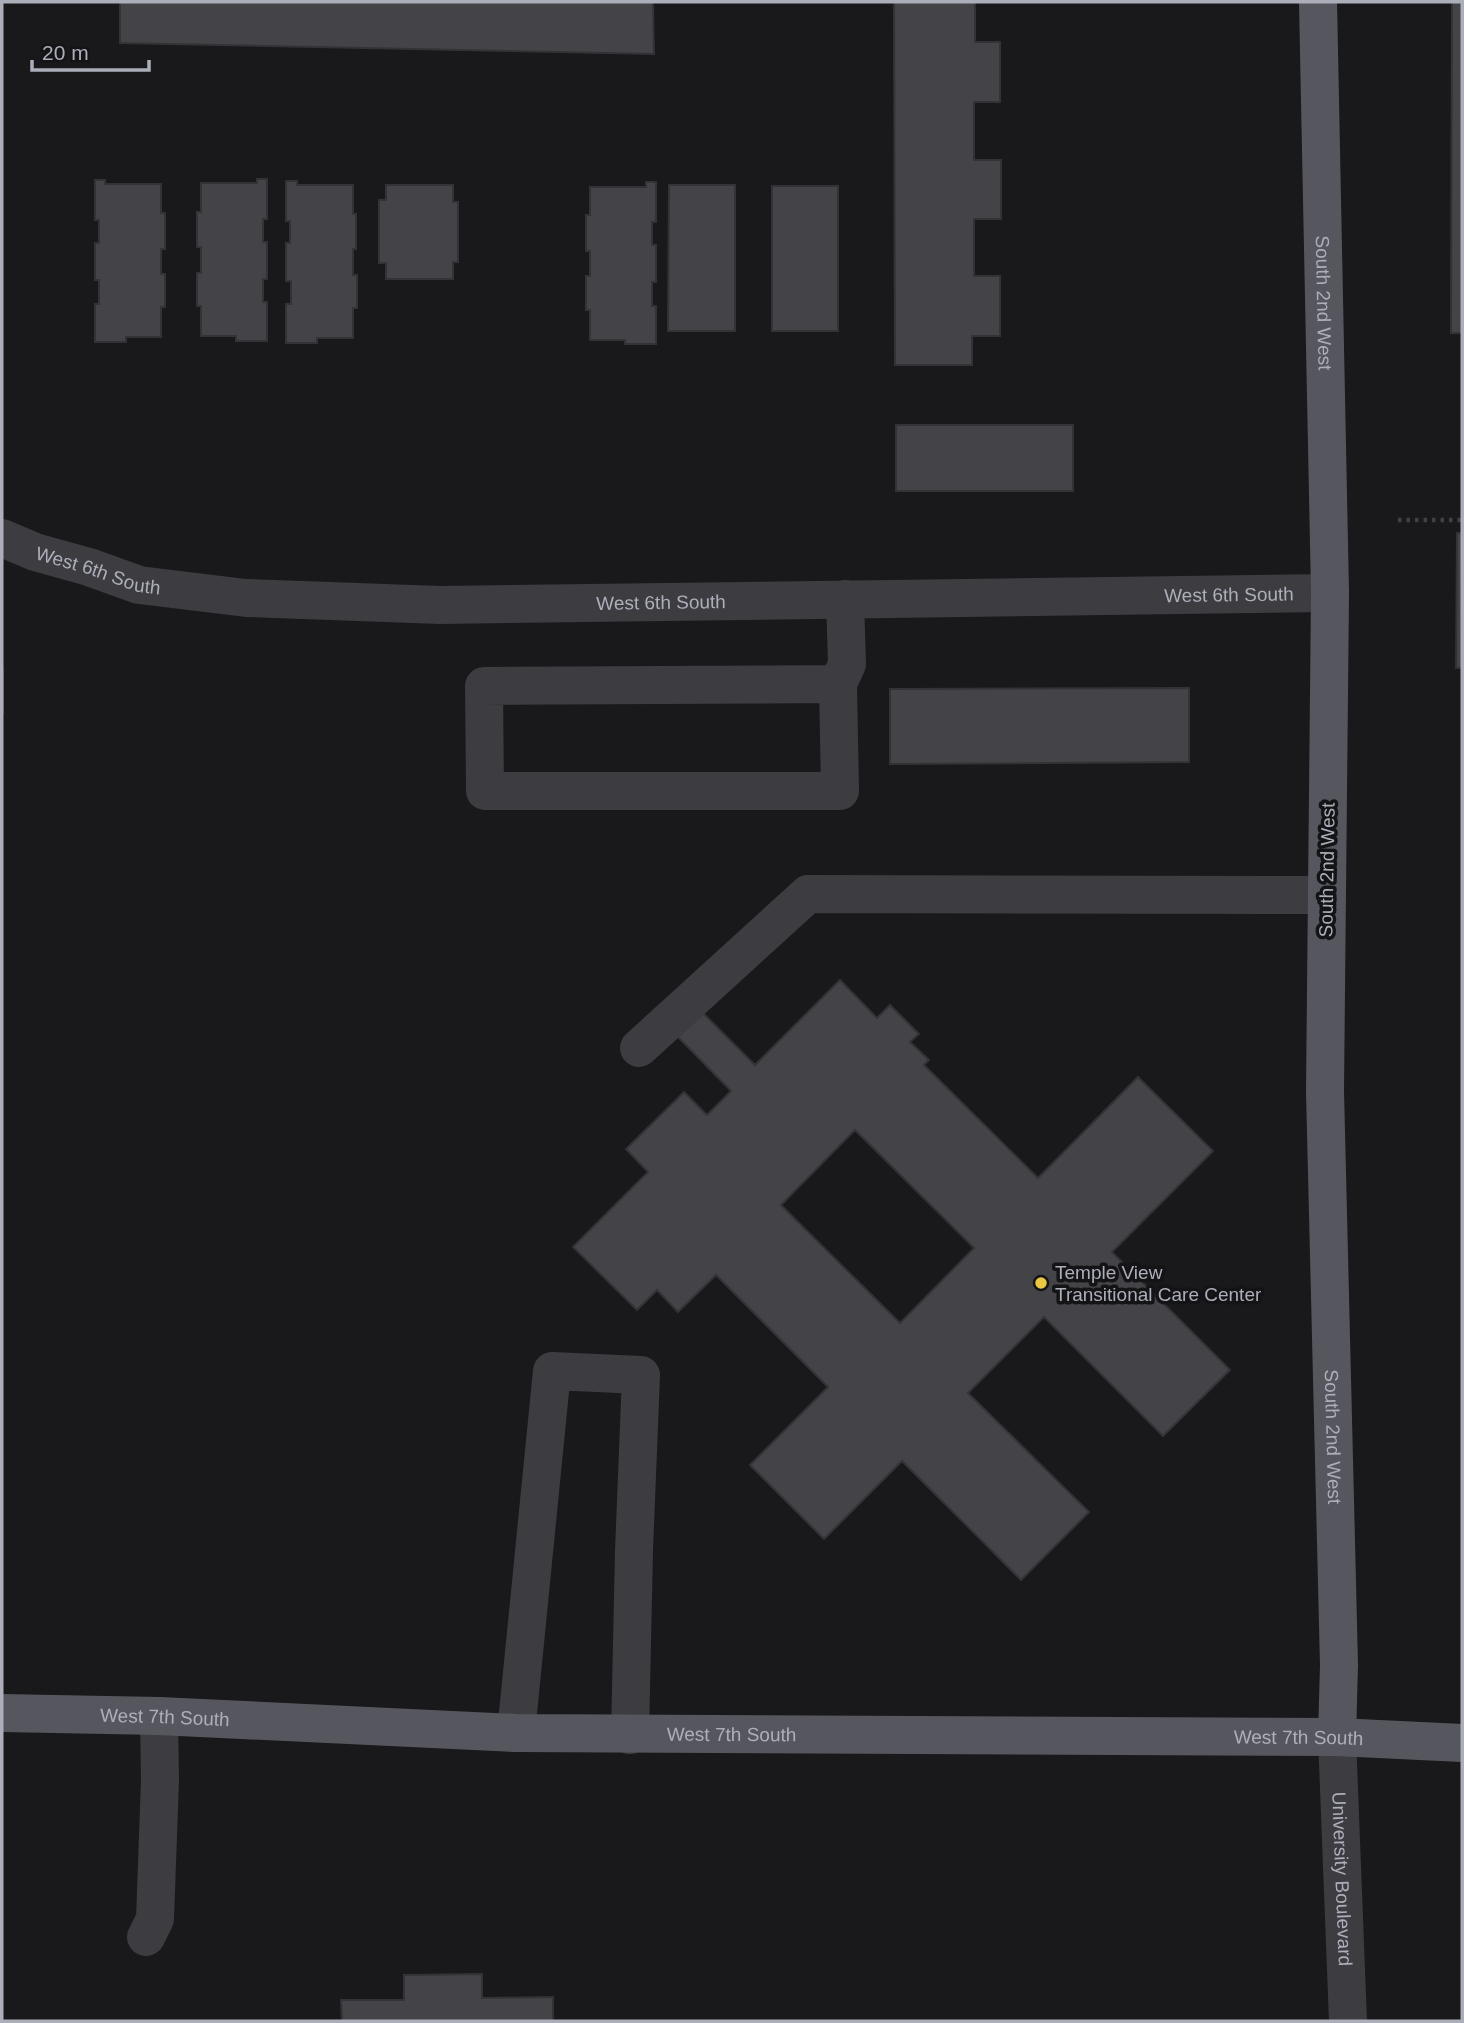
<svg xmlns="http://www.w3.org/2000/svg" width="1464" height="2023" viewBox="0 0 1464 2023" font-family="Arial,sans-serif">
  <rect width="100%" height="100%" fill="#19191b"/>
  <path fill="#434348" stroke="#333337" stroke-width="2" fill-rule="evenodd" d="M120,2H653L654,54L120,43Z
    M894,2H975V42H1000V102H974V160H1001V219H974V276H1000V336H972V365H895Z
    M1452,2H1462V333H1451Z
    M257,179H267V219H263V242H267V279H263V302H267V341H236V336H201V306H197V273H201V247H197V212H201V183H257Z
    M95,180H105V184H161V213H165V249H161V274H165V307H161V337H126V342H95V304H99V280H95V243H99V220H95Z
    M286,181H297V185H353V214H356V249H353V275H357V308H353V338H317V343H286V304H291V281H286V243H290V221H286Z
    M646,182H656V222H652V245H656V282H652V306H656V344H625V340H590V310H586V276H590V251H586V215H590V187H646Z
    M386,185H453V202H458V262H453V279H386V263H379V200H386Z
    M669,185H735V331H668Z
    M772,186H838V331H772Z
    M896,425H1073V491H896Z
    M1457,533H1462V668H1456Z
    M2,667L3,668V713H2Z
    M1189,688V762L890,764V689Z
    M840,980L877,1018L890,1005L919,1034L910,1042L929,1060L924,1065L1038,1178L1138,1077L1213,1151L1112,1252L1230,1370L1163,1436L1044,1317L968,1393L1089,1512L1021,1580L902,1461L824,1539L750,1465L828,1387L716,1275L678,1312L657,1290L637,1310L573,1247L648,1172L626,1149L684,1092L707,1115L731,1091L676,1035L701,1011L755,1065ZM855,1130L974,1248L900,1323L781,1205Z
    M482,1974V1998L553,1997V2021H342L341,2000H404V1975Z"/>
  <g fill="none" stroke-linecap="round" stroke-linejoin="round">
    <path stroke="#404146" stroke-width="4.5" stroke-dasharray="3.5 5" stroke-linecap="butt" d="M1398,520H1462"/>
    <g stroke="#3c3c41" stroke-width="38">
      <path id="s1" d="M2,538L35,552L89,567L139,585L246,598L440,605L1330,593"/>
      <path d="M838,684L484,686L485,791H840L838,684L847,664L845,599"/>
      <path d="M639,1048L808,894L1327,895"/>
      <path d="M516,1733L552,1371L641,1375L634,1551L630,1735"/>
      <path id="s2" d="M1337,1737L1348,2021"/>
      <path d="M146,1937L155,1919L160,1780L159,1716"/>
    </g>
    <g stroke="#56575e" stroke-width="38">
      <path id="s3" d="M1318,2L1330,593L1325,1091L1339,1665L1337,1737"/>
      <path id="s4" d="M2,1713L159,1716L516,1733L1337,1737L1462,1743"/>
    </g>
  </g>
  <circle fill="#e9c842" stroke="#141416" stroke-width="2.5" cx="1041" cy="1283" r="7"/>
  <g text-anchor="middle" dominant-baseline="central" stroke-width="7" stroke-linejoin="round" paint-order="stroke">
    <g font-size="19" fill="#acaeba" stroke="#141416">
      <text stroke="none"><textPath href="#s3" startOffset="301">South 2nd West</textPath></text>
      <text stroke="none"><textPath href="#s1" startOffset="102">West 6th South</textPath></text>
      <text stroke="none"><textPath href="#s1" startOffset="1236">West 6th South</textPath></text>
      <text stroke="none"><textPath href="#s1" startOffset="668">West 6th South</textPath></text>
      <text transform="translate(1327 870) rotate(-89)">South 2nd West</text>
      <text stroke="none"><textPath href="#s3" startOffset="1435">South 2nd West</textPath></text>
      <text stroke="none"><textPath href="#s4" startOffset="163">West 7th South</textPath></text>
      <text stroke="none"><textPath href="#s4" startOffset="730">West 7th South</textPath></text>
      <text stroke="none"><textPath href="#s4" startOffset="1297">West 7th South</textPath></text>
      <text stroke="none"><textPath href="#s2" startOffset="142">University Boulevard</textPath></text>
    </g>
    <g font-size="19" fill="#acaeba" stroke="#141416" text-anchor="start">
      <text x="1055" y="1272">Temple View<tspan x="1055" dy="22">Transitional Care Center</tspan></text>
    </g>
  </g>
  <rect width="1464" height="2023" fill="none" stroke="#acaeba" stroke-width="7"/>
  <path d="M32 60v10h117v-10" fill="none" stroke="#acaeba" stroke-width="3.5"/>
  <text x="42" y="60" font-size="21" fill="#acaeba" stroke="#141416" stroke-width="5" paint-order="stroke">20 m</text>
</svg>
